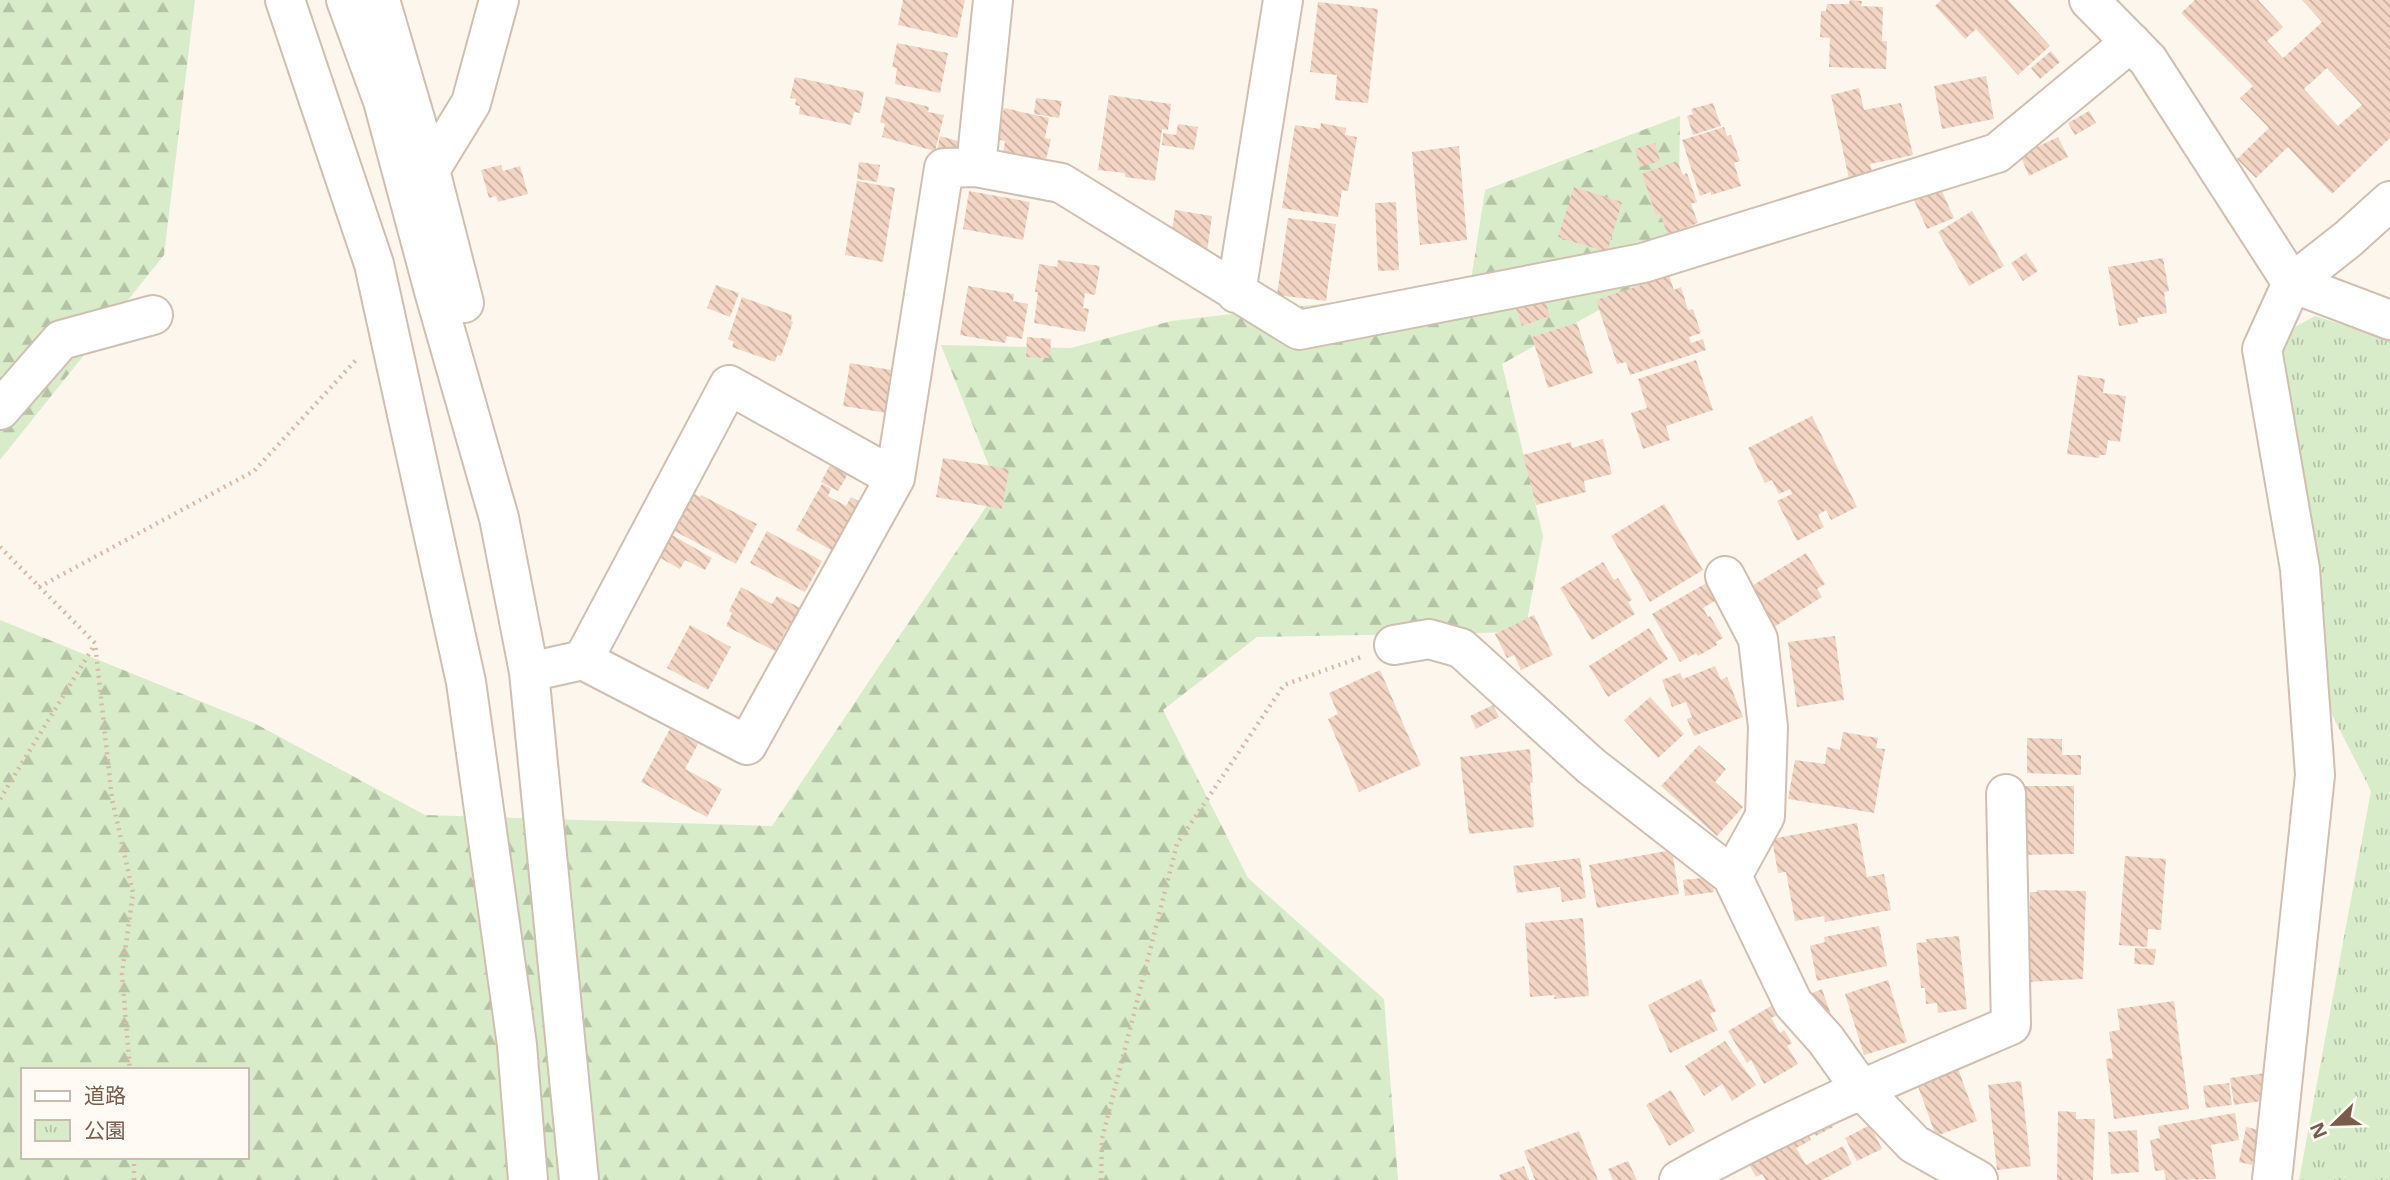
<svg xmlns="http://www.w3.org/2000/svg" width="2390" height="1180" viewBox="0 0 2390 1180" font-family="'Noto Sans','Noto Sans JP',sans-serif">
  <defs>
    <pattern id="forest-firs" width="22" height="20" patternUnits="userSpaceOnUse" patternTransform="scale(1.75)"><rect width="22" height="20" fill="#d8ecc9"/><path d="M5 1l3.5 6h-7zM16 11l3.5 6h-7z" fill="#b4c2a5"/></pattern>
    <pattern id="park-tufts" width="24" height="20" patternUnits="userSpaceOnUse" patternTransform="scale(1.75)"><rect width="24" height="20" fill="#d8ecc9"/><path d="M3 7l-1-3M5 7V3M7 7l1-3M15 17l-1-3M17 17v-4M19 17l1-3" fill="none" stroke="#b4c2a5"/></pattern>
    <pattern id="building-back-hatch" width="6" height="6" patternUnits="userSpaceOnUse" patternTransform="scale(1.75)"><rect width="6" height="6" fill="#f3d5c3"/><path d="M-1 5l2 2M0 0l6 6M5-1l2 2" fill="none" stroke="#cab0a1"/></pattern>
  </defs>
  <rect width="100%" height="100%" fill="#fdf6ec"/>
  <path fill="url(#forest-firs)" fill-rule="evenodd" d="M0,0H195L164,255L0,460Z
    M1680,116L1678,266L1502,364L1543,536L1525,632L1257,637L1163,710L1248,878L1384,999L1398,1180H0V620L254,723L425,815L772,826L998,489L941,345L1071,348L1171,321L1470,287L1485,190ZM23,1070H247V1157H23Z"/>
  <path fill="url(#park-tufts)" d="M2315,316L2390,340V1180H2299L2371,791L2327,705L2278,361L2286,332Z"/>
  <path fill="url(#building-back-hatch)" fill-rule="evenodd" d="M903,0H965L957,38L898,25Z
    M1850,0L1862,1L1861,6L1883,7L1882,41H1887L1886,69L1829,67L1830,38L1820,37L1821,11H1826L1827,4H1849Z
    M1941,0H2008L2050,46L2018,75L1976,29L1965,39L1935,6Z
    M2195,0H2258L2283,27L2267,41L2283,58L2322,22L2302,0H2390V138L2332,194L2288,147L2256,178L2237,159L2269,128L2240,98L2253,86L2181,13ZM2327,68L2362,105L2338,126L2304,89Z
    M1318,2L1378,9L1368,103L1335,100L1337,75L1310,72Z
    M897,43L948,53L940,93L895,84L897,68L892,67Z
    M2051,51L2060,62L2040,79L2031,68Z
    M1986,76L1994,119L1942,129L1934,86Z
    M795,77L864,92L860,113L854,112L851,125L799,114L800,106L795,105L796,99L790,98Z
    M1859,88L1864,110L1901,103L1913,155L1870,164L1872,171L1849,179L1831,95Z
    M1109,95L1171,104L1168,130L1162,129L1155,181L1125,177V173L1098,170Z
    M886,96L929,107L928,112L944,115L935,151L882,137L885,124L880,122Z
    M1036,98L1062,101L1059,118L1034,114Z
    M1713,103L1721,126L1693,135L1687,116L1693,114L1691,109Z
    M1004,108L1049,118L1045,138L1051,139L1045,164L1003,155L1005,141L997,139Z
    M2089,111L2096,123L2075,135L2068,123Z
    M1321,123L1346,128L1345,135L1357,137L1348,191L1342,190L1338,217L1282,208L1295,125L1320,129Z
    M1178,124L1198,127L1194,150L1162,145L1163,133L1176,135Z
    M1724,127L1727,136L1731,135L1740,161L1734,163L1741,186L1711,195V192L1700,196L1682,140Z
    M940,136L965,143L961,157L937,151Z
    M2058,137L2068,157L2029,176L2020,155Z
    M1655,143L1660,161L1640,167L1635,149Z
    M1459,146L1467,240L1420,245L1412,152Z
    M1677,161L1683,175L1687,173L1697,202L1691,204L1698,223L1668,235L1660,214L1656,215L1642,174Z
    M859,162L880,165L877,182L857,179Z
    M501,165L503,171L520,166L528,194L498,202L496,196L489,198L481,170Z
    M857,181L895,188L883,262L845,255Z
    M1574,187L1622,202L1607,252L1558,237Z
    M1941,189L1954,218L1927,229L1914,200Z
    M969,191L1030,202L1023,240L963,229Z
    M1396,202L1399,270L1378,271L1375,203Z
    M1175,210L1212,216L1206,259L1171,240Z
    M1972,211L2004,266L1969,286L1938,232Z
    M1288,218L1336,224L1326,301L1277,295Z
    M2026,253L2038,271L2023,281L2011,263Z
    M2163,258L2169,291L2164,292L2167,313L2137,318L2138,323L2119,326L2108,267Z
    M1058,260L1100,266L1095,295L1085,293L1083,308L1089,309L1085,332L1034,323L1038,292H1035L1039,264L1057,267Z
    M1669,276L1674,290L1681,287L1688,310L1693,309L1701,333L1689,337L1691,343L1703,339L1706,350L1630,375L1626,362L1617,364L1596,300Z
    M716,285L739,293L730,317L707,308Z
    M968,286L1014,294L1013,301L1028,304L1022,339L1007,336L1005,343L960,335Z
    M1542,292L1550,316L1522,326L1514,302Z
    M742,297L792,315L791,321L793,322L781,356L777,355L775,362L732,347L734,342L728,339Z
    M1577,323L1593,373L1548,388L1532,337Z
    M1027,337L1051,339L1050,358L1026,357Z
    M1696,360L1713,410L1666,426L1670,440L1643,449L1631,413L1647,408L1638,379Z
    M850,363L891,370L889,379L898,380L893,414L843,406Z
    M2078,375L2105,379L2103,393L2126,396L2120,442L2108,440L2106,455H2100L2099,458L2067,454Z
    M1812,416L1857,507L1831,520L1826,510L1818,515L1824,527L1797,541L1777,501L1792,494L1790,489L1779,494L1772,480L1765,483L1748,448Z
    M1603,439L1612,474L1584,481L1586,492L1536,505L1523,455L1571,442L1572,448Z
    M943,458L1009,469L1002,509L936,497Z
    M833,459L851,469L838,491L821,482Z
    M822,484L831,489L828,496L846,506L851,497L873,509L845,558L796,530Z
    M689,491L700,497L701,495L757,524L736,564L669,528Z
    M1664,504L1703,570L1650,602L1611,536Z
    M767,531L822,561L805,592L750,563Z
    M667,532L712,558L705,570L685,560L680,569L655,555Z
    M1806,553L1825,584L1817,589L1822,597L1774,627L1750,587Z
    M1603,562L1614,580L1618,578L1632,600L1628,602L1635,614L1592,640L1560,588Z
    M1710,581L1720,598L1703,608L1708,617L1710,616L1723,638L1716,642L1717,645L1698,656L1696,653L1680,662L1652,614Z
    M741,587L772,604L777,596L814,615L802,636L787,628L775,651L726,626L732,613L729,611Z
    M1534,615L1553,655L1521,670L1514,655L1507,658L1495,634Z
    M690,625L731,647L708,690L667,668Z
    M1649,628L1668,659L1608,697L1589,666Z
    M1835,636L1844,700L1797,707L1788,642Z
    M1715,666L1721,680L1727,677L1743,717L1694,736L1687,719L1692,717L1686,702L1672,707L1662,680L1680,673L1683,679Z
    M1380,670L1421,765L1359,792L1328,719L1338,714L1329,693Z
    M1650,697L1684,734L1658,758L1624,720Z
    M1493,705L1499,717L1476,729L1470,716Z
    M670,729L698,744L685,769L722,789L707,817L641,782Z
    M1843,732L1878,738L1876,748L1885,749L1874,813L1788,799L1795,760L1825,764L1827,747L1840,750Z
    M2027,738L2062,739V755H2081V775L2027,773Z
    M1699,745L1726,769L1715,782L1743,807L1717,836L1661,786Z
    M1530,749L1533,783H1530L1534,827L1469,834L1460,757Z
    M2024,786H2074V854L2024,855Z
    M1857,823L1867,877L1884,874L1891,910L1825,922L1824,916L1795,921L1786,872L1778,873L1772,839Z
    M1672,850L1679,894L1597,908L1589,865Z
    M2125,856L2166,859L2161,930L2148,929L2147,947L2119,945Z
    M1580,858L1586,898L1562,902L1560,887L1517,893L1513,866Z
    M1712,877L1714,892L1685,896L1683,880Z
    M2037,890L2086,891L2083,979L2028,982L2030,892H2037Z
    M1583,918L1589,996L1554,999L1555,995L1530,997L1525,923Z
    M1879,926L1887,966L1817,981L1810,946L1825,942L1824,937Z
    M1959,936L1967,1009L1938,1013L1937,1003L1926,1004L1925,988H1921L1916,943L1927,942L1926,939Z
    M2135,948L2156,949L2154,965L2134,964Z
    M1701,979L1716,1011L1710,1014L1718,1030L1670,1053L1648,1005Z
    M1888,980L1907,1042L1864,1055L1845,994Z
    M1822,989L1831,1015L1819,1020L1810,994Z
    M2174,1001L2189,1109L2114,1119L2106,1059L2113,1058L2109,1032L2120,1030L2117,1009Z
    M1773,1005L1779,1014L1771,1018L1780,1033L1784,1030L1792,1043L1787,1046L1798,1064L1764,1084L1751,1060L1747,1063L1728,1031Z
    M1725,1041L1756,1085L1732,1101L1722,1084L1704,1096L1685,1066Z
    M1956,1063L1977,1121L1936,1136L1915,1078Z
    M2265,1073L2269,1100L2234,1105L2230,1078Z
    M2021,1081L2031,1166L1997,1170L1988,1085Z
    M2229,1083L2232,1105L2206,1108L2203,1086Z
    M1671,1090L1695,1131L1669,1146L1646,1105Z
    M1824,1110L1833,1127L1816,1136L1807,1119Z
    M2058,1111L2076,1112V1119H2095L2093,1180H2057Z
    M2235,1113L2239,1140L2211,1145L2216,1179L2166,1180L2164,1170L2155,1171L2150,1140L2160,1138L2158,1126Z
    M1800,1119L1811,1140L1796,1148L1806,1165L1843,1146L1852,1164L1822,1180H1766L1762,1174L1756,1177L1745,1157Z
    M1870,1125L1882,1149L1857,1161L1845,1138Z
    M2246,1127L2259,1130L2252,1165L2239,1162Z
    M2137,1130L2139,1172L2111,1174L2108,1132Z
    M1579,1131L1598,1180H1535L1524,1151Z
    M1628,1161L1637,1180H1613L1608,1169Z
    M1524,1166L1529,1180H1501L1499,1175Z"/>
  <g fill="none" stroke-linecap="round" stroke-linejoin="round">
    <g stroke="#d1beb0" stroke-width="42">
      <path id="minor" d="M285,0L374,264L466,682L517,1045L528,1180
        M346,0L383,101L434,291L499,518L529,672L579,1180
        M380,0L430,170L464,303
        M2089,0L2148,60L2292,283L2390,320
        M976,167L993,0
        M430,170L471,103L499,0
        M1236,293L1283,0
        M0,410L61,340L153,315
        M1725,576L1758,639L1768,727L1765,816L1732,876
        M1394,645L1429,639L1461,648L1591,766L1732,876L1793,1003L1826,1040L1861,1089L1914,1144L1978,1180
        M583,660L729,385L895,478
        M529,672L583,660L747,745L895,478L944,168L976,167L1061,183L1299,330L1643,263L1997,153L2131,42
        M1679,1180C1785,1120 1899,1073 2011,1025L2006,794
        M2272,1180L2315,775L2300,569L2262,349L2292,283L2348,239L2390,201"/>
    </g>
    <path stroke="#d9b8a5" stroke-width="4.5" stroke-dasharray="2 5" stroke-linecap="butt" d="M0,547L95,643L112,799L133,893L122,974L130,1070
      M39,587L254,471L356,360
      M0,799L95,644
      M134,1157V1180
      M1101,1180L1102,1139L1177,844L1284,685L1361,657"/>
    <use href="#minor" stroke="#fff" stroke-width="38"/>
  </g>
  <rect x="21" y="1068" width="228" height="91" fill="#fffaf3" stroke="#cabbb1" stroke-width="2"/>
  <rect x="35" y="1091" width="35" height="10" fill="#ffffff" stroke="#cabbb1" stroke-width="2"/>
  <text x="84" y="1103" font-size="21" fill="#7a5c4d">道路</text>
  <rect x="35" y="1120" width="35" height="21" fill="url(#park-tufts)" stroke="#cabbb1" stroke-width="2"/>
  <text x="84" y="1138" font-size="21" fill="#7a5c4d">公園</text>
  <g transform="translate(2334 1124) rotate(247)" stroke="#fffaf3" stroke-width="5" paint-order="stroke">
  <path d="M0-5L12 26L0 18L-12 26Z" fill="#7a5c4d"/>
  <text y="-10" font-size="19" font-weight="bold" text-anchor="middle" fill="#7a5c4d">N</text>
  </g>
</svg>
